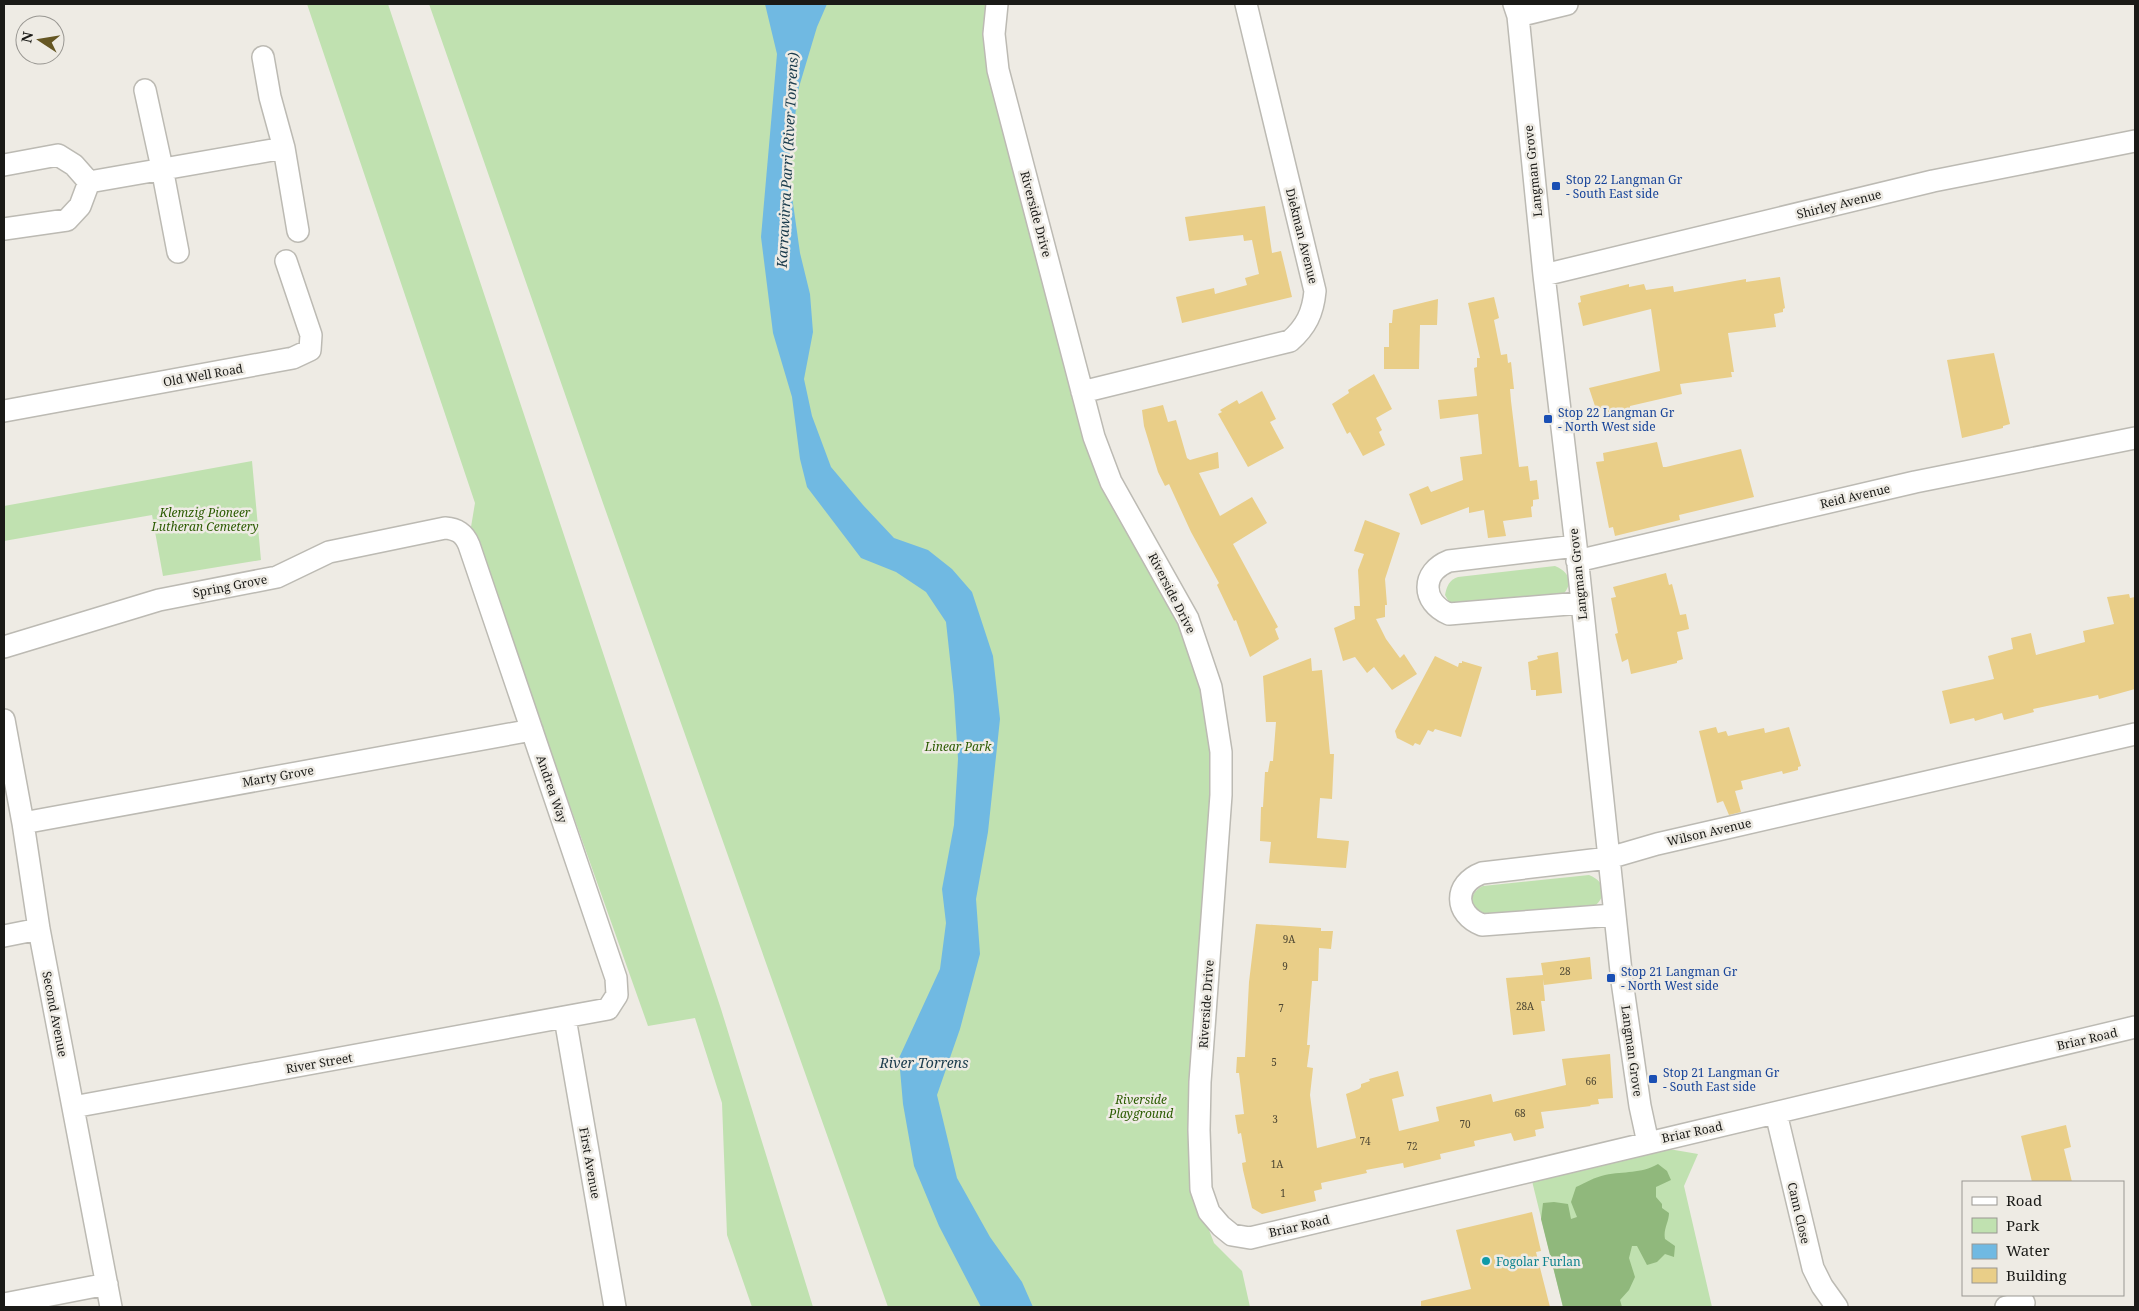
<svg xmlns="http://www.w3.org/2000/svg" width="2139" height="1311" viewBox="0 0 2139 1311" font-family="'Noto Serif',serif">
  <rect width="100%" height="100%" fill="#eeebe4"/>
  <path fill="#c0e1b0" d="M307,4H388L721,1009L813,1307H752L727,1235L722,1103L695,1018L648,1026L471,527L475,503Z
    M429,4H994L1082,419L1192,644L1214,732L1198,1201L1214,1243L1242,1271L1250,1307H888L604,506Z
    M252,461L261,560L163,576L152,515L4,541V506Z
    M1555,566C1573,573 1573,588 1558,599L1450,604L1445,595C1447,586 1449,580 1458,577Z
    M1589,875C1607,882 1607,898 1592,908L1483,920L1470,905C1472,896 1474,890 1483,886Z
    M1663,1148L1698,1154L1684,1186L1712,1307H1563L1532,1181Z"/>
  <path fill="#90b87c" d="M1658,1164L1667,1171L1671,1180L1656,1187V1197L1662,1204V1208L1669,1213C1669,1222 1663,1229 1665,1239L1675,1246L1674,1257L1665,1254L1657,1262L1647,1265L1637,1246H1632L1629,1258L1635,1277L1629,1290L1620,1300L1622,1307H1563L1541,1219L1543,1203L1554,1202L1568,1204L1571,1219L1577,1217L1571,1202L1576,1187C1585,1183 1595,1177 1605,1175C1625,1171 1640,1174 1658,1164Z"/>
  <path fill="#70b9e2" d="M765,4H827L817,27L799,87L788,168L800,253L810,294L813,332L804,379L812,416L831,467L863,505L894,538L928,550L952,569L972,592L993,656L1000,719L988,832L976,899L980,954L960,1029L937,1095L957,1178L990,1237L1022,1282L1033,1307H981L939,1226L914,1166L903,1104L899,1058L940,969L946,923L942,889L954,825L958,759L954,696L946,622L926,592L896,572L861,558L807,487L800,459L792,397L773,333L761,237L777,54Z"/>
  <path fill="#e9ce88" d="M1265,206L1272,253L1281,251L1292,297L1182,323L1176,297L1214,288L1215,294L1247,285L1245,278L1259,274L1252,240L1244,241L1243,235L1189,241L1185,217Z
    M1780,277L1785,308L1783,309V312L1774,314L1776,327L1728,333L1734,372H1731L1732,377L1680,384L1682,394L1630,406V408L1603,414L1601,408L1596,409L1589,388L1660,371L1651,309L1583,326L1578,303L1581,302L1580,296L1629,284V287L1644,284L1646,290L1673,286L1674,292L1746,279V282Z
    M1494,297L1499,318L1494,320L1501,355L1507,354L1508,363L1511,362L1514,389H1510L1511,401L1519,467L1528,466L1530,481L1537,480L1539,499L1533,500V506L1531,507L1532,517L1503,521L1506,536L1488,538L1484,510L1469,513V507L1421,525L1409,494L1428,486L1431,492L1463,480L1460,457L1482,454L1478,414L1440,419L1438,400L1477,396L1474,368L1477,367V358H1480L1468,303Z
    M1438,299L1437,325H1420L1419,369H1384V347H1389V323H1392L1393,310Z
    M1994,353L2010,424L2003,426V428L1962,438L1947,360Z
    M1374,374L1392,409L1376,418L1382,430L1379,432L1385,445L1363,456L1350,432L1347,434L1332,404L1349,393L1348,390Z
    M1262,391L1276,419L1270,422L1284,448L1248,467L1218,414L1222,412L1220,410L1237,400L1239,404Z
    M1163,405L1168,422L1176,420L1187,458L1190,460L1218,452L1219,468L1199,473L1220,516L1252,497L1267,523L1233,544L1278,627L1275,629L1279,639L1250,657L1236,620L1234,621L1217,585L1219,583L1191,532L1169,484L1165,486L1158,472L1144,426L1142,410Z
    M1657,442L1663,467H1666L1741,449L1754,497L1679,515L1680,520L1615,536L1613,527L1609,528L1596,462L1604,461L1603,453Z
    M1365,520L1400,533L1385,579L1387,605H1385V617L1376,619L1386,639L1400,658L1404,654L1417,674L1392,690L1374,667L1367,673L1355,657L1343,661L1334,628L1355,619L1354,606H1360L1358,570L1364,554L1354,551Z
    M1666,573L1669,585L1672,584L1680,615L1686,614L1689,629L1677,632L1683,659L1677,661V663L1631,674L1628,659L1622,662L1615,634L1618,633L1611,598L1616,597L1613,587Z
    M2129,594L2130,598L2135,597V689L2099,699L2098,695L2033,709L2034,712L2004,720L2002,713L1975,721L1974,718L1950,724L1942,691L1994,679L1988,656L2013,649L2011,638L2031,633L2036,655L2085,642L2083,631L2114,624L2107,597Z
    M1558,652L1562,693L1536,696V690H1531L1528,662L1538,659L1537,656Z
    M1435,656L1458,667L1459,663H1462V661L1482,667L1461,737L1435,729L1433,732L1428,730L1420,745L1415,743L1413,746L1397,738L1395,731Z
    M1311,658L1312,671L1322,670L1330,754H1334L1332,799L1320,798L1317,838L1349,841L1346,868L1269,863L1271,842L1260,841L1261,807H1263L1265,772H1268L1270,761H1273L1276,722H1266L1263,676Z
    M1716,727L1718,733L1726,731L1728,736L1764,728L1765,733L1789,727L1801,766L1798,767V770L1783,774L1782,771L1741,781L1743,789L1735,791L1741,812L1729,815L1723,801L1717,803L1699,731Z
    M1256,924L1321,928V931H1333L1331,949L1319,948L1318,981H1312L1307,1045H1310L1307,1067L1313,1068L1310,1095L1317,1148L1356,1138L1346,1094L1359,1089L1361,1087V1084L1370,1081L1369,1079L1398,1071L1404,1096L1392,1099L1399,1131L1439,1121L1436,1107L1491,1094L1493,1102L1566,1085L1562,1059L1610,1054L1613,1098L1598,1099L1599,1104L1590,1105L1591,1106L1541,1112L1544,1128L1535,1130L1536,1136L1514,1141L1511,1133L1474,1141L1475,1146L1440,1154L1441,1159L1404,1168L1403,1163L1366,1170L1367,1173L1321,1183L1322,1189L1314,1191L1316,1201L1262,1214L1252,1208L1243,1170L1242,1163L1246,1162L1241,1133L1238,1134L1235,1115L1244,1114L1239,1073H1236L1237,1057H1245L1249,982Z
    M1590,957L1592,979L1544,985L1543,979L1545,1001H1541L1545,1031L1513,1035L1506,978L1543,975L1541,963Z
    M2066,1125L2071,1147L2064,1149L2072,1182H2032L2021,1136Z
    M1532,1212L1541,1251L1536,1252L1550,1307H1421V1301L1471,1289L1456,1230Z"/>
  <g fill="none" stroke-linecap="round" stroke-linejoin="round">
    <g stroke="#bcbab3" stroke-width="24">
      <path id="minor" d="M997,4L994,34L998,70L1094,437L1111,482L1188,619L1211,687L1221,752V795L1200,1082L1199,1130L1201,1189L1209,1212L1221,1226L1232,1235L1250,1238L2135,1027
        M1514,4L1518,16L1544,275L1576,546L1622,981L1640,1106L1648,1143
        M1518,16L1567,4
        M263,57L270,97L284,148L298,231
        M145,90L162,168L178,252
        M4,165L58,155L74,165L89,182
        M4,229L67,220L80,206L89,182L284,148
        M1544,275L1933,181L2135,141
        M1082,392L1290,341C1306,327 1313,313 1315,291L1246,4
        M4,411L293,358L310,350L311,335L286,261
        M1576,546L1449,561C1421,572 1421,602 1449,614L1581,603
        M1577,561L1915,482L2135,438
        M4,647L159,600L277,577L329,552L445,528C457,529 464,533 469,545L616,978L617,995L608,1009L73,1107
        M4,720L23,823L39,929L111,1307
        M23,823L532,730
        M1614,915L1482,925C1454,914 1453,884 1482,873L1609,858L1657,844L2135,734
        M4,936L39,929
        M565,1018L615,1307
        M1776,1113L1813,1268L1822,1286L1837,1307
        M4,1304L107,1284
        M2006,1307L2024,1303"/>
    </g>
    <use href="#minor" stroke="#fff" stroke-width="21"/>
  </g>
  <g fill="#1a4fb4" stroke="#eeebe4" stroke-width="2">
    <rect x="1551" y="181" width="10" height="10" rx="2.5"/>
    <rect x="1543" y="414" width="10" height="10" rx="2.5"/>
    <rect x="1606" y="973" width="10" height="10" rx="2.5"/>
    <rect x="1648" y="1074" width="10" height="10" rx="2.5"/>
  </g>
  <circle fill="#0f9aa8" stroke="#eeebe4" stroke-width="2" cx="1486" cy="1261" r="5"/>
  <g text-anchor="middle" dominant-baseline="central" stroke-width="5" stroke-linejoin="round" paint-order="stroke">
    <g font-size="10" fill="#4e4733">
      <text x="1289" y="939">9A</text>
      <text x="1285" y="966">9</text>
      <text x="1565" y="971">28</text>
      <text x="1525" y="1006">28A</text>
      <text x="1281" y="1008">7</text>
      <text x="1274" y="1062">5</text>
      <text x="1591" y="1081">66</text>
      <text x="1520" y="1113">68</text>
      <text x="1275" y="1119">3</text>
      <text x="1465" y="1124">70</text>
      <text x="1365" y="1141">74</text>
      <text x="1412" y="1146">72</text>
      <text x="1277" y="1164">1A</text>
      <text x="1283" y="1193">1</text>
    </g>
    <g font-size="12" fill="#1a1a17" stroke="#eeebe4">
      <text transform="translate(1533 171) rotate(-96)">Langman Grove</text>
      <text transform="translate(1839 204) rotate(-14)">Shirley Avenue</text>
      <text transform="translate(1036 214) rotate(75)">Riverside Drive</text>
      <text transform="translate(1302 236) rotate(76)">Diekman Avenue</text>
      <text transform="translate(203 375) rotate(-10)">Old Well Road</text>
      <text transform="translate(1855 496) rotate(-13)">Reid Avenue</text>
      <text transform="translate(1578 574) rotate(-96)">Langman Grove</text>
      <text transform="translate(230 586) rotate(-11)">Spring Grove</text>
      <text transform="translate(1172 593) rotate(63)">Riverside Drive</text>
      <text transform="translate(278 776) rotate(-10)">Marty Grove</text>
      <text transform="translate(552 789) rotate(71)">Andrea Way</text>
      <text transform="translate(1709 832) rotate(-13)">Wilson Avenue</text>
      <text transform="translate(1206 1004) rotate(-86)">Riverside Drive</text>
      <text transform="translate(55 1014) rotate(79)">Second Avenue</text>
      <text transform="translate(2087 1039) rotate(-13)">Briar Road</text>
      <text transform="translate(1632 1051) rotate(82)">Langman Grove</text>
      <text transform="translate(319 1063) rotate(-10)">River Street</text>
      <text transform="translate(1692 1132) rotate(-12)">Briar Road</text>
      <text transform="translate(590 1163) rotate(80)">First Avenue</text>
      <text transform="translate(1799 1213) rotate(77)">Cann Close</text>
      <text transform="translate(1299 1226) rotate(-13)">Briar Road</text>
    </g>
    <g font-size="12" fill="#164399" stroke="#eeebe4" text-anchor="start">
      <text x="1566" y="179">Stop 22 Langman Gr<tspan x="1566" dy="14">- South East side</tspan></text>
      <text x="1558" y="412">Stop 22 Langman Gr<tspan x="1558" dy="14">- North West side</tspan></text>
      <text x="1621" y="971">Stop 21 Langman Gr<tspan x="1621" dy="14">- North West side</tspan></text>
      <text x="1663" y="1072">Stop 21 Langman Gr<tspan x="1663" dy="14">- South East side</tspan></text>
    </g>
    <g font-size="12" font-style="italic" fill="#2b5b01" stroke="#eeebe4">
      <text x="205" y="512">Klemzig Pioneer<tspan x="205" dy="14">Lutheran Cemetery</tspan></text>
      <text x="958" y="746">Linear Park</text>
      <text x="1141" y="1099">Riverside<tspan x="1141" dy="14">Playground</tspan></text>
    </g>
    <g font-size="12" fill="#0d838f" stroke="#eeebe4" text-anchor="start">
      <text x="1496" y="1261">Fogolar Furlan</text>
    </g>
    <g font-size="14" font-style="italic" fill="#1a3b4c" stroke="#eeebe4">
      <text transform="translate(787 160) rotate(-87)">Karrawirra Parri (River Torrens)</text>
      <text x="924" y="1062">River Torrens</text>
    </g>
  </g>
  <rect width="2139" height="1311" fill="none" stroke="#1a1a17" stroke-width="10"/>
  <rect x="1962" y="1181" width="162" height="115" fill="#eeebe4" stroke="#999792"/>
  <rect x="1972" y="1197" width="25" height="8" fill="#ffffff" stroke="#999792"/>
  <text x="2006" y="1206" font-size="15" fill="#1a1a17">Road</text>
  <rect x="1972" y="1218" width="25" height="15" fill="#c0e1b0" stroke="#999792"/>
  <text x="2006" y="1231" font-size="15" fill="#1a1a17">Park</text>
  <rect x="1972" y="1244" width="25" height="15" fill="#70b9e2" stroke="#999792"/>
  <text x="2006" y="1256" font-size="15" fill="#1a1a17">Water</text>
  <rect x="1972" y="1268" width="25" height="15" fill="#e9ce88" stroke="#999792"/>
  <text x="2006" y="1281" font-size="15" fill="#1a1a17">Building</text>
  <g transform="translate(40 40) rotate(282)"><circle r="24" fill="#eeebe4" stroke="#999792"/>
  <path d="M0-4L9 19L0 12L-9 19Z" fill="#655623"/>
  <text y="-8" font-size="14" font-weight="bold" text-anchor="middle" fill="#1a1a17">N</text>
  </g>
</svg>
